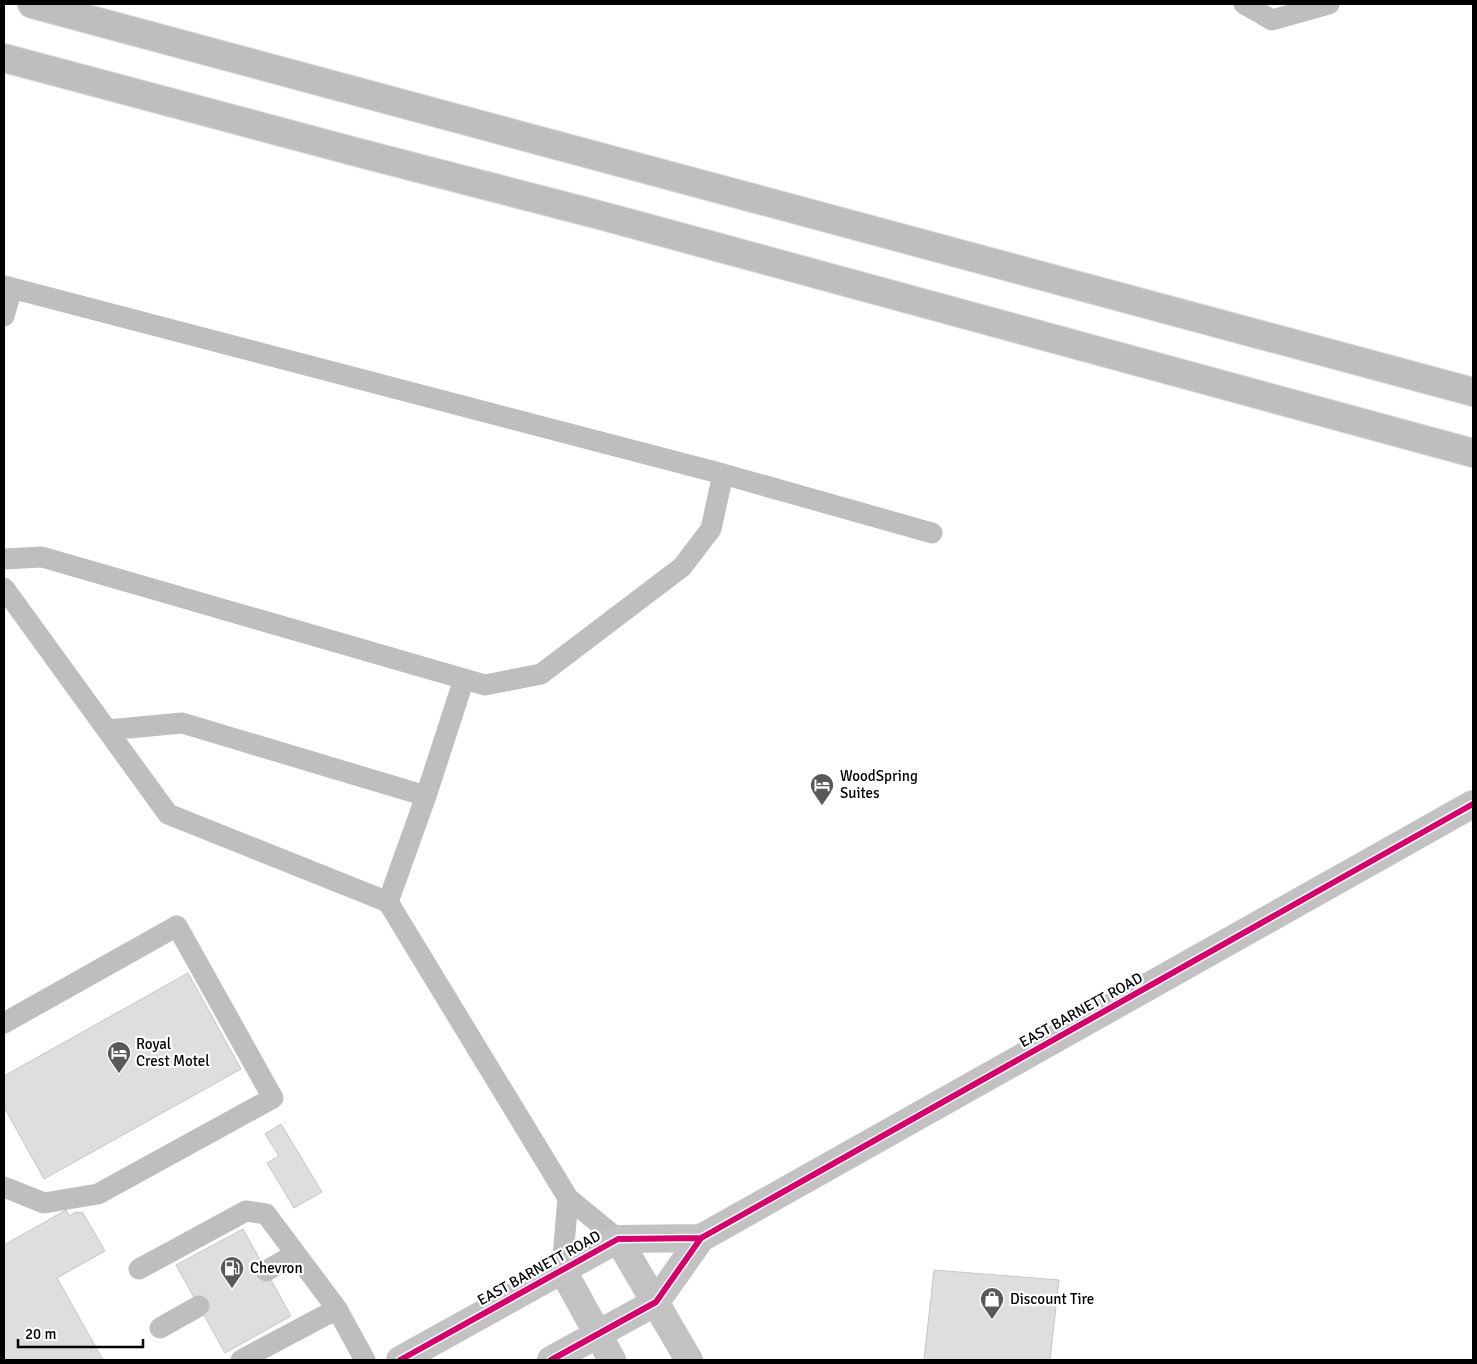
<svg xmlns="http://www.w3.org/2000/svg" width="1477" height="1364" viewBox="0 0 1477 1364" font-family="Signika,sans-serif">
  <rect width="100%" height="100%" fill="#fff"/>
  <path fill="#dedede" stroke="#c6c6c6" d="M188,973L241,1069L44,1179L4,1107V1076Z
    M281,1124L322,1192L294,1208L267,1163L279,1156L265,1134Z
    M66,1210L69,1216L76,1212L83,1213L105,1251L57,1278L103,1360H4V1245Z
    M243,1229L291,1316L225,1353L176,1265Z
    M934,1270L1059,1280L1050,1360H924Z"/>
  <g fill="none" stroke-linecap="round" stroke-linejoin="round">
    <g stroke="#dbdbdb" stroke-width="30">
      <path id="motorway" d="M32,4L1473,392
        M4,58L356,152L603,216L1473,453"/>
    </g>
    <path stroke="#bebebe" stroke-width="21" d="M1244,4L1272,20L1329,4
      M4,286L723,474L711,529L682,567L541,674L485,685L42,557L4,559
      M4,316L12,288
      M723,474L932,533
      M4,588L168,814L388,902L568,1198L618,1239
      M107,730L182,723L426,796L464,679
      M388,902L426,796
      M4,1023L177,926L273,1098L98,1194L44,1203L4,1187
      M139,1269L246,1211L266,1214L337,1309L365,1360
      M562,1269L568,1198
      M266,1271L296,1254
      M160,1328L199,1306
      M241,1360L337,1309"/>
    <path stroke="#c2c2c2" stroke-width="28" d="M618,1239L689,1360
      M562,1269L612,1360
      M400,1360L618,1239L701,1238
      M551,1360L656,1302L701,1238L1473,804"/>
    <use href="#motorway" stroke="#bebebe" stroke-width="28"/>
    <g stroke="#fff" stroke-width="9">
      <path id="cycleway" d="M400,1360L618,1239L701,1238
        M551,1360L656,1302L701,1238L1473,804"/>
    </g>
    <use href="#cycleway" stroke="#d6006c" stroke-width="6"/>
  </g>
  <defs>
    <g id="hotel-pin" transform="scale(1.25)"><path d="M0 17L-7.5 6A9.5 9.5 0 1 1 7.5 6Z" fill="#595959" stroke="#fff"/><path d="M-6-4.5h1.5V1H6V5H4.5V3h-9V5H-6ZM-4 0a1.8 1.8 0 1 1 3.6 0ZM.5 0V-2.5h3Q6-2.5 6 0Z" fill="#fff"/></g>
    <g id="fuel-pin" transform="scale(1.25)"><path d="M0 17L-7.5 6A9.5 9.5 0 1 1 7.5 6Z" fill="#595959" stroke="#fff"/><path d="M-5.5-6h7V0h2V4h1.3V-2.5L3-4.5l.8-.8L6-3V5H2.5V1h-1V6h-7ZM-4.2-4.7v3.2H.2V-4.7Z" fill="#fff"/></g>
    <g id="shop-pin" transform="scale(1.25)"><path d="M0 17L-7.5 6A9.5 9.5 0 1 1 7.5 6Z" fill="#595959" stroke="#fff"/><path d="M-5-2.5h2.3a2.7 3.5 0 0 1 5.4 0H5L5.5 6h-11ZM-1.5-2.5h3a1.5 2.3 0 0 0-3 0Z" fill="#fff"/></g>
  </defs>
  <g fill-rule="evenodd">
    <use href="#hotel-pin" x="822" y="785"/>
    <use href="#hotel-pin" x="119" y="1053"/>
    <use href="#fuel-pin" x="232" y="1268"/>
    <use href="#shop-pin" x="992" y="1299"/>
  </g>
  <g text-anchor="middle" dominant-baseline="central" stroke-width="4.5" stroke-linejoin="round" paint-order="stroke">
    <g font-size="15" fill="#000" stroke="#fff" text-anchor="start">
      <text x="840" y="776">WoodSpring<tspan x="840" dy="17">Suites</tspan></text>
      <text x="136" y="1044">Royal<tspan x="136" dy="17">Crest Motel</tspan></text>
      <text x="250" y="1268">Chevron</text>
      <text x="1010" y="1299">Discount Tire</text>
    </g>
    <g font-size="15" fill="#000" stroke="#fff">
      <text transform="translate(1081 1010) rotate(-29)">EAST BARNETT ROAD</text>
      <text transform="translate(539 1268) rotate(-29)">EAST BARNETT ROAD</text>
    </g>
  </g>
  <rect width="1477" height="1364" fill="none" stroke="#000000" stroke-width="10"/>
  <path d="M18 1339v8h125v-8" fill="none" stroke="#000000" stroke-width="2.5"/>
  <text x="25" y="1339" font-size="15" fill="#000000" stroke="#ffffff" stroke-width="4" paint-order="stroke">20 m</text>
</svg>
